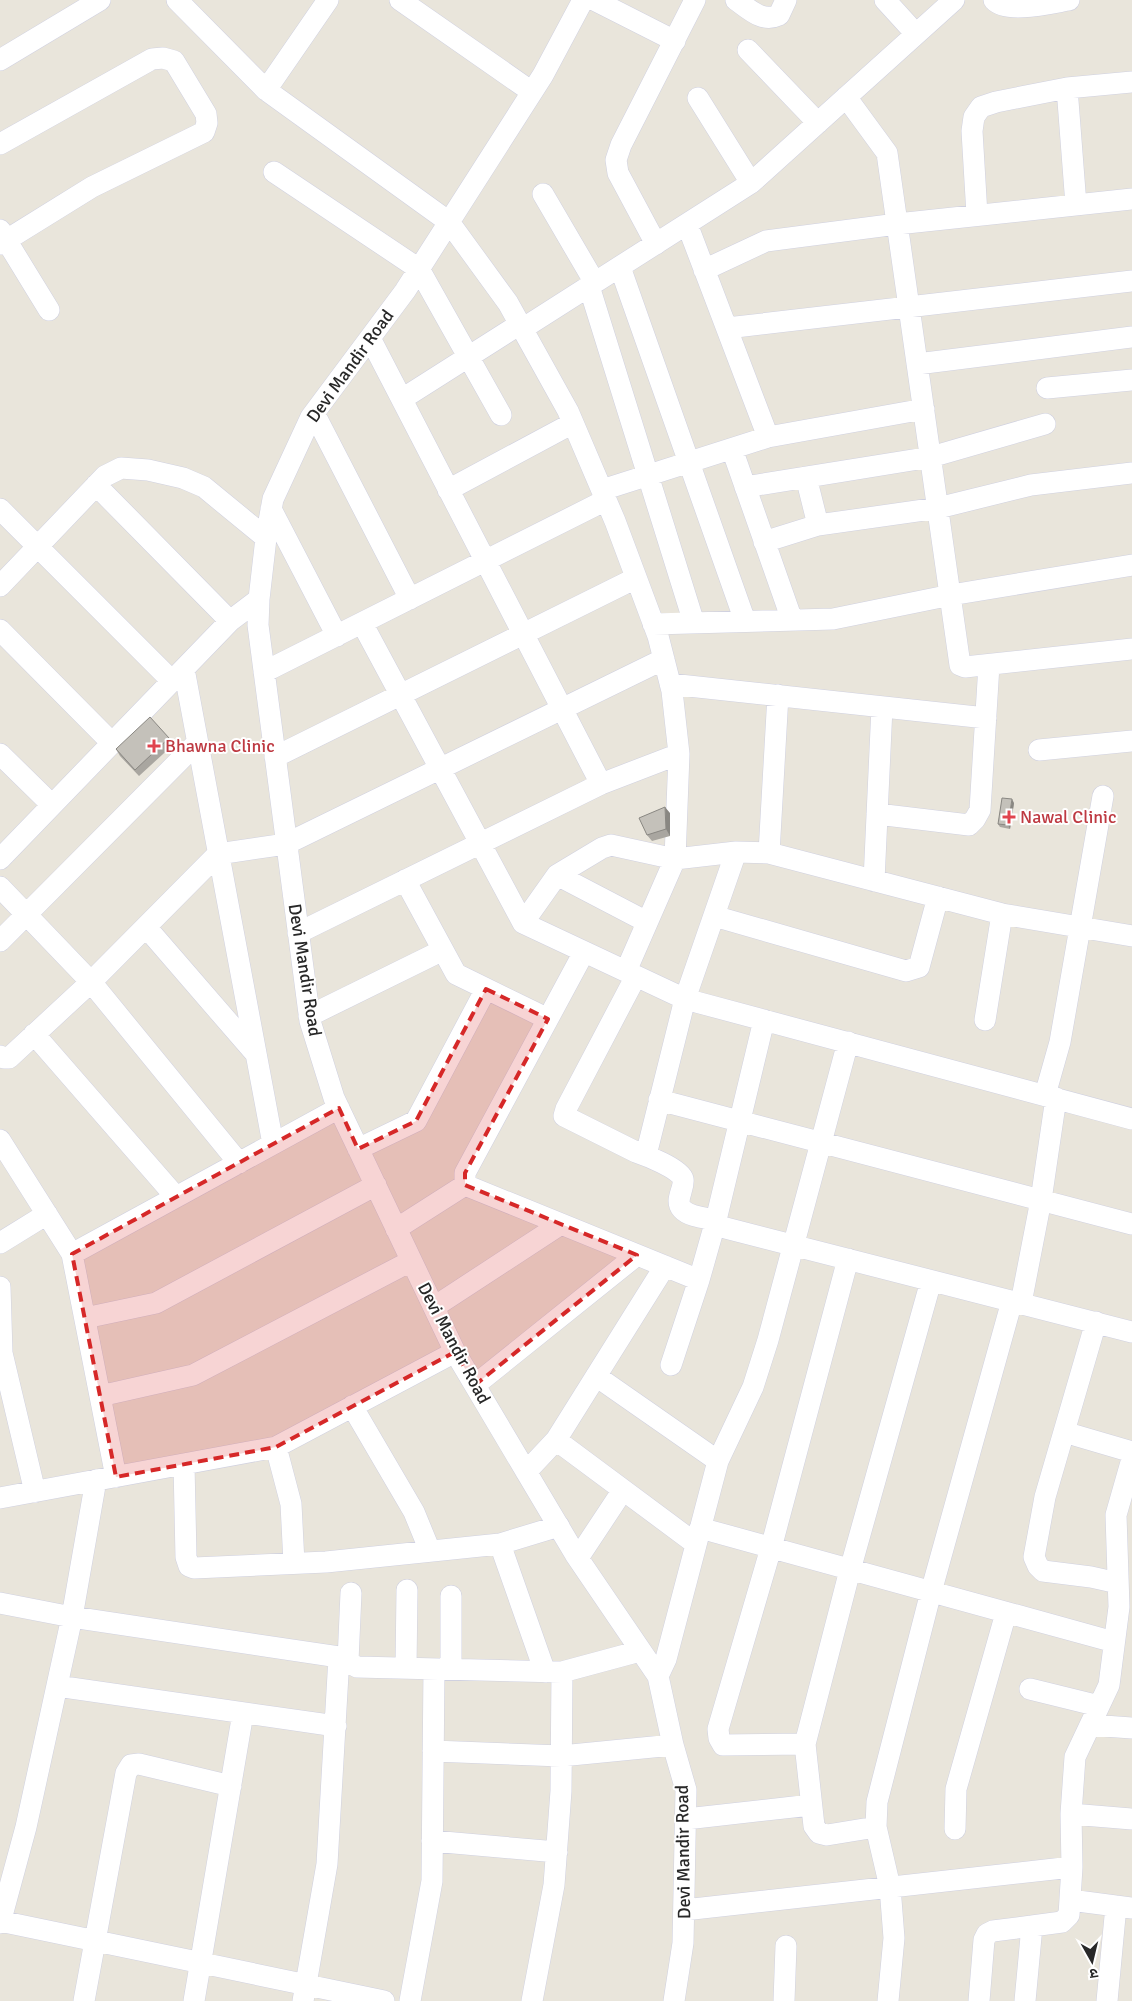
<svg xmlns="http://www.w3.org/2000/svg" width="1132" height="2001" viewBox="0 0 1132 2001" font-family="Signika,'Noto Sans Devanagari',sans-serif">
  <rect width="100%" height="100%" fill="#e9e5db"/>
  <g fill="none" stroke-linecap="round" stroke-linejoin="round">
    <g stroke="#d0d1e0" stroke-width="22">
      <path id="minor" d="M177,0L266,90L449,222L508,303L568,411L615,521L658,636L672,691L679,754L675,859L626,971
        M400,0L532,92
        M583,0L543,75L405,291L311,417L273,499L266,538L259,599L258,625L310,1021L334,1098L455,1352L575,1554L658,1676L673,1745L686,1790L683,1943L674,2001
        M594,0L675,41
        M736,0C749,9 762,23 779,15L786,0
        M885,0L916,34
        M994,0C1007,14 1051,3 1069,0
        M748,50L818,123
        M0,60L100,0
        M1067,88L1076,205
        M266,90L328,0
        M846,97L887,153L960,665L965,667L1132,649
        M698,98L751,183
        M0,144L152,59L163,58L174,61L206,114L207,123L204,132L92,187L0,244
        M274,172L419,269L501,415
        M543,194L595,283
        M977,215L972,131L974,117L981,107L996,102L1067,88L1132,82
        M687,224L768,437
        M0,230L49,310
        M656,244L618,173L616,160L621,145L695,0
        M620,267L745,621
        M704,270L766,241L897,224L1132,199
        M589,286L694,623
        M727,328L1132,281
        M522,329L751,183L954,0
        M370,338L601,784
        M917,364L1132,337
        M1047,388L1132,380
        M402,399L520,324
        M314,413L410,599
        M732,449L792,620
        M806,477L818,525
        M96,485L230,621
        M745,487L931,457L1045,424
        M448,490L573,423
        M602,490L768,437L924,409
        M0,509L172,681
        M271,509L337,636
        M764,542L818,525L938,508L1031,485L1132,473
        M0,586L105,476L121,468L148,470L183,478L204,487L266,538
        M362,623L523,923L685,999L1132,1119
        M653,624L833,619L951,595L1132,565
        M0,630L112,743
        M184,669L273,1144
        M264,672L606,500
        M670,684L986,718
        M1039,750L1132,741
        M0,754L52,805
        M275,757L636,578
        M877,814L969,825L975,819L980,810L989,665
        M769,853L778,695
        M0,859L230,621L259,599
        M557,875L647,922
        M405,880L456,974L548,1019
        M874,881L882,707
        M0,887L91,982L239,1163
        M714,916L906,971L919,967L938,897
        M523,923L557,875L602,848L611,845L675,859L736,852L769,853L1002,914L1132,936
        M146,927L255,1053
        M298,933L601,784L679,754
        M0,941L197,743
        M636,976L566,1109L564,1116L636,1152C645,1155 681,1169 683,1179C685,1189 674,1200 682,1209C689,1217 706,1218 716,1220
        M309,1016L443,950
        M985,1020L1002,914
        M34,1034L176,1197
        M0,1056L4,1058H9L91,982L218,854L286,844L664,659
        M1045,1095L1060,1042L1103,796
        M659,1100L1132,1224
        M0,1140L72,1254L116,1477
        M358,1149L416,1121L486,989
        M646,1155L685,999L736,852
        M465,1185V1173L584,952
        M714,1225L1132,1332
        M396,1229L465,1185L699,1280
        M0,1243L47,1214
        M72,1254L339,1108
        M0,1287L2,1353L35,1492
        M1021,1303L1041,1200L1056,1098
        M434,1307L561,1224
        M85,1318L156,1303L376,1185
        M1096,1322L1045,1497L1034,1557L1038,1566L1043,1571L1091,1577L1118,1583
        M671,1365L699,1280L716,1220L764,1020
        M596,1376L718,1461
        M475,1385L637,1255
        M100,1396L193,1375L411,1261
        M352,1406L414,1512L430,1551
        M1064,1432L1132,1452
        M556,1440L696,1544
        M276,1447L291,1504L294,1563
        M184,1464L186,1557L189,1566L194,1568L326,1562L500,1544L559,1526
        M526,1472L556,1440L665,1266
        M0,1498L276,1447L455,1352
        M700,1528L1114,1642
        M500,1544L545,1672
        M578,1558L623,1490
        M0,1603L72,1617L339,1657L357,1667L562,1672L640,1651
        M348,1661L351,1593
        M406,1668L407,1590
        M451,1669V1596
        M658,1676L666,1659L718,1461L753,1387L768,1340L848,1042
        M57,1686L336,1726
        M1030,1689L1099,1706
        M1090,1725L1132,1728
        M805,1744L723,1745L719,1738L718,1729L771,1548L848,1259
        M433,1751L561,1756L673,1745
        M1071,1814L1132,1819
        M686,1819L811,1805
        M876,1827L827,1835L819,1833L814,1826L805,1744L850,1570L931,1281
        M955,1829L956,1789L1006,1613
        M432,1841L557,1852
        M1070,1900L1132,1908
        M684,1910L1072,1867
        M0,1921L384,2001
        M0,1923L26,1827L72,1617L96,1480
        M84,2001L126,1773L131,1765L139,1764L231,1786
        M194,2001L243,1713
        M303,2001L327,1864L339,1657
        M410,2001L432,1881L434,1669
        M532,2001L554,1885L561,1791L562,1672
        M784,2001L786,1946
        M888,2001L894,1938L890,1887L876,1827L877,1802L931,1592L1012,1301
        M979,2001L984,1940L987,1934L993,1931L1032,1926
        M1025,2001L1032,1926L1062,1922L1069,1915L1072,1867L1071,1814L1075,1757L1109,1685L1119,1607L1116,1515L1132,1459
        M1107,2001L1116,1906"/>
    </g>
    <use href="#minor" stroke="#fff" stroke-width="21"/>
  </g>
  <path fill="#a9a6a0" d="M169,738L174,744L139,776L120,756L116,749Z
    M1014,803L1010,829L1000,827L998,824Z
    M670,813V836L652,841L647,835Z"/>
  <path fill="#898782" d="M1012,799L1014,803L1010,829L1008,825Z
    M665,807L670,813V836L666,829Z"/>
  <path fill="#c4c1ba" stroke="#898782" d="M150,717L169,738L135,770L116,749Z
    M1002,798L1012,799L1008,825L998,824Z
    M665,807L666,829L647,835L639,818Z"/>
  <path fill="#d62828" fill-opacity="0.2" stroke="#d62828" stroke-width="4" stroke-dasharray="10 6" stroke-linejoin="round" d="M486,989L548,1019L465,1173V1185L637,1255L475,1385L455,1352L276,1447L116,1477L72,1254L339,1108L358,1149L416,1121Z"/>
  <g fill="#e0444e" stroke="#fff" stroke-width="2">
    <path d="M151.5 738.5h5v5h5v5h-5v5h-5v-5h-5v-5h5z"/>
    <path d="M1006.5 809.5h5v5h5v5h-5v5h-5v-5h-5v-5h5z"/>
  </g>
  <g text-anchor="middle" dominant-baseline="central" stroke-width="4" stroke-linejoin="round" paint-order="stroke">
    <g font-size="18" fill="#282828" stroke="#fff">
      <text transform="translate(350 366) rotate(-54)">Devi Mandir Road</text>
      <text transform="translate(305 970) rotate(81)">Devi Mandir Road</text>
      <text transform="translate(454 1343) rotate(62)">Devi Mandir Road</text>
      <text transform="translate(683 1852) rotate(-91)">Devi Mandir Road</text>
    </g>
    <g font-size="18" fill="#be3a42" stroke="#fff" text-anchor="start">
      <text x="165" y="746">Bhawna Clinic</text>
      <text x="1020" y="817">Nawal Clinic</text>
    </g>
  </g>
  <g transform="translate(1092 1961) rotate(172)" stroke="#ffffff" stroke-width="4" paint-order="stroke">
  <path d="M0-4L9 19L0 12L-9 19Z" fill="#282828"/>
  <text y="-8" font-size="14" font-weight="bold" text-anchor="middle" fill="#282828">उ</text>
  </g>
</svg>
